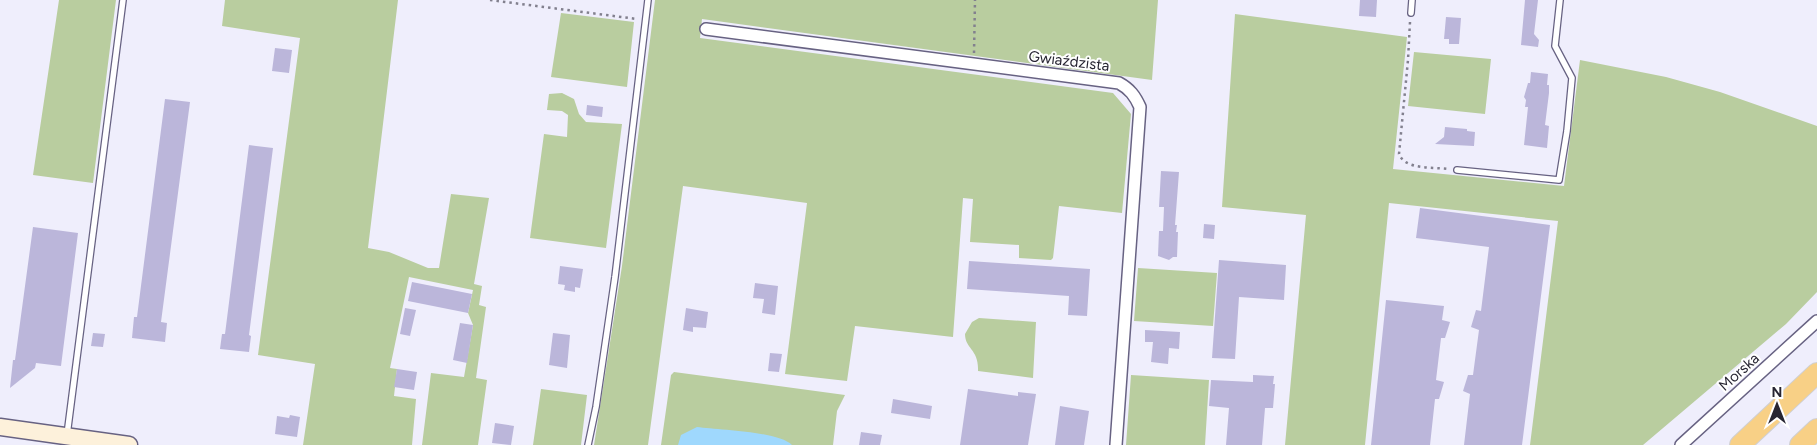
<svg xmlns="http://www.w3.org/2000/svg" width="1817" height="445" viewBox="0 0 1817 445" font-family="Figtree,sans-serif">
  <rect width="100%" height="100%" fill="#efeefc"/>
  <path fill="#b9cd9f" d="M59,0H116L93,183L33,175Z
    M225,0H398L368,248L389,252L428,268H439L451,194L489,198L474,284L482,286L479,305L486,307L476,378L487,380L478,445H422L431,373L464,377L473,325L468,313L473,290L409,277L390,368L397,369L394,396L416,399L412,445H303L315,364L258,355L300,38L222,26Z
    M655,0H1158L1152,80L702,19L700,38L1113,93L1131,114L1122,213L1059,206L1053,258L1051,260L1019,258V245L970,242L973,199L963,198L953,337L855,326L847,381L785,374L807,203L683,186L648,445H594L622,266Z
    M561,13L634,22L627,87L551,77Z
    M1235,14L1407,37L1393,169L1564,186L1580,60L1666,77L1720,92L1817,126V292L1786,324L1643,445H1530L1558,221L1389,203L1365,445H1285L1306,215L1222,207Z
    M1414,52L1491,59L1485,114L1408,106Z
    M562,93L574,99L579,114L586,122L622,124L606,248L530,238L544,134L567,137L568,115L562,111L547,110L549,94Z
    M1138,268L1217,273L1213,326L1134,321Z
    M979,318L1036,322L1033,378L978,371C979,349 965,349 965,334L972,322Z
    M674,372L845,395L837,411L833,445H661L671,375Z
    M1131,375L1209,380L1205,445H1126Z
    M541,389L587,395L581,445H533Z"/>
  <path fill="#9fd8fd" d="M697,427C718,430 778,431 792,445H678L681,435Z"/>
  <path fill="#bbb6da" d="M1360,0H1377L1376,17L1359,16Z
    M1525,0H1538L1534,34L1539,40L1538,47L1521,45Z
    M1446,17L1461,18L1459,44H1449V39H1444Z
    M275,48L292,50L289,73L272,71Z
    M1531,72L1548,74L1547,85H1549V93L1545,125L1549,126L1547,148L1524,145L1528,107H1525L1526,100L1524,97L1528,83H1530Z
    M165,99L190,102L161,322L167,323L165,342L132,338L134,317H137Z
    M587,105L603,107L602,117L586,115Z
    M1445,127L1467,129V131L1475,132L1474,146L1435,144L1444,137Z
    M249,145L273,148L249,335L251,336L249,352L220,349L222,334H225Z
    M1161,171L1179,172L1175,225H1177L1176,232H1178L1177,257H1173L1169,260L1158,256L1159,231H1163L1164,207H1159Z
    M1420,208L1550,225L1522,445H1464L1470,394L1463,391L1468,375H1473L1479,330L1471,327L1476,310L1481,311L1489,247L1416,238Z
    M1204,224L1215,225L1214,239L1203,238Z
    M33,227L78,233L61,366L36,363L35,368L10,388L13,360H15Z
    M1219,260L1286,265L1284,300L1239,297L1235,359L1212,358Z
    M969,261L1090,269L1087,316L1068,315L1069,296L967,289Z
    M560,266L583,269L580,288L575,287V292L564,290L565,285L558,284Z
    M412,282L472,294L468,313L408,301Z
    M755,283L778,286L775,315L762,313L764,299L753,298Z
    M1386,300L1444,306L1442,320L1450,322L1445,338H1441L1436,380L1444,382L1439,399H1435L1430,445H1371Z
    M405,308L416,310L410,336L400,334Z
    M686,308L708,312L706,328L693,327V332L683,330Z
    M460,323L473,325L467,363L453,360Z
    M1145,330L1180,332L1179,349L1169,348L1168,364L1151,362L1153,342H1145Z
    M93,333L105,334L103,347L91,346Z
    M553,333L570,335L567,368L549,365Z
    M770,353L782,354L779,372L768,371Z
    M397,369L417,372L414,390L394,387Z
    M1253,375L1274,376L1273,384H1275L1273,408H1265L1262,445H1226L1229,408L1209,406L1211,380L1253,382Z
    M968,389L1018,396V392L1036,394L1028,445H960Z
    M893,399L932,406L930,419L891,413Z
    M1060,406L1089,411L1084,445H1055Z
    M290,415L300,417L297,437L275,434L277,416L289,418Z
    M495,423L514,426L511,445L492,443Z
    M861,432L882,435L880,445H859Z"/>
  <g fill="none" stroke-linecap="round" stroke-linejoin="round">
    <g stroke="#676282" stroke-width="8">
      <path id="lane" d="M1411,13L1412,0
        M1457,170L1559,180L1567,131L1572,78L1555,46L1560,0
        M67,435L123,0
        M588,445L596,407L615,277L648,0"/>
    </g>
    <g stroke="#676282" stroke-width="14">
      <path id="street" d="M706,29L1119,83C1130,89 1135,96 1140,107L1116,445
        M1681,445L1817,321"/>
    </g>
    <g stroke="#676282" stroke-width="19">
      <path id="secondary" d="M0,427L129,445"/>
    </g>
    <g stroke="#cfcfd2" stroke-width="22">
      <path id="highway" d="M1740,445L1817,373
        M1800,445L1817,429"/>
    </g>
    <path stroke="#82808e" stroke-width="2.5" stroke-dasharray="2.5 4" stroke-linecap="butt" d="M490,0L637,19
      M1410,22L1408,60L1399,154C1405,170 1433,167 1448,169
      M974,53L975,0"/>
    <use href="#lane" stroke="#fff" stroke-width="5.5"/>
    <use href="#street" stroke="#fff" stroke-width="11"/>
    <use href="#secondary" stroke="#fdf1db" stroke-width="16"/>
    <use href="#highway" stroke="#f8d086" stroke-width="20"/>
  </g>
  <g text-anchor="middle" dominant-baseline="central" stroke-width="4" stroke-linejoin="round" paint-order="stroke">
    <g font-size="15" fill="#272532" stroke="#fff">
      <text transform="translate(1069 61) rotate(7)">Gwiaździsta</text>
      <text transform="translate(1739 372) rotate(-42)">Morska</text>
    </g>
  </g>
  <g transform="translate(1777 405)" stroke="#ffffff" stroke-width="4" paint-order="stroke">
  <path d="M0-4L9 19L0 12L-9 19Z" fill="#272532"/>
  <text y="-8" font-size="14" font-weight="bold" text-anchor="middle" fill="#272532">N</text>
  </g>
</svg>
